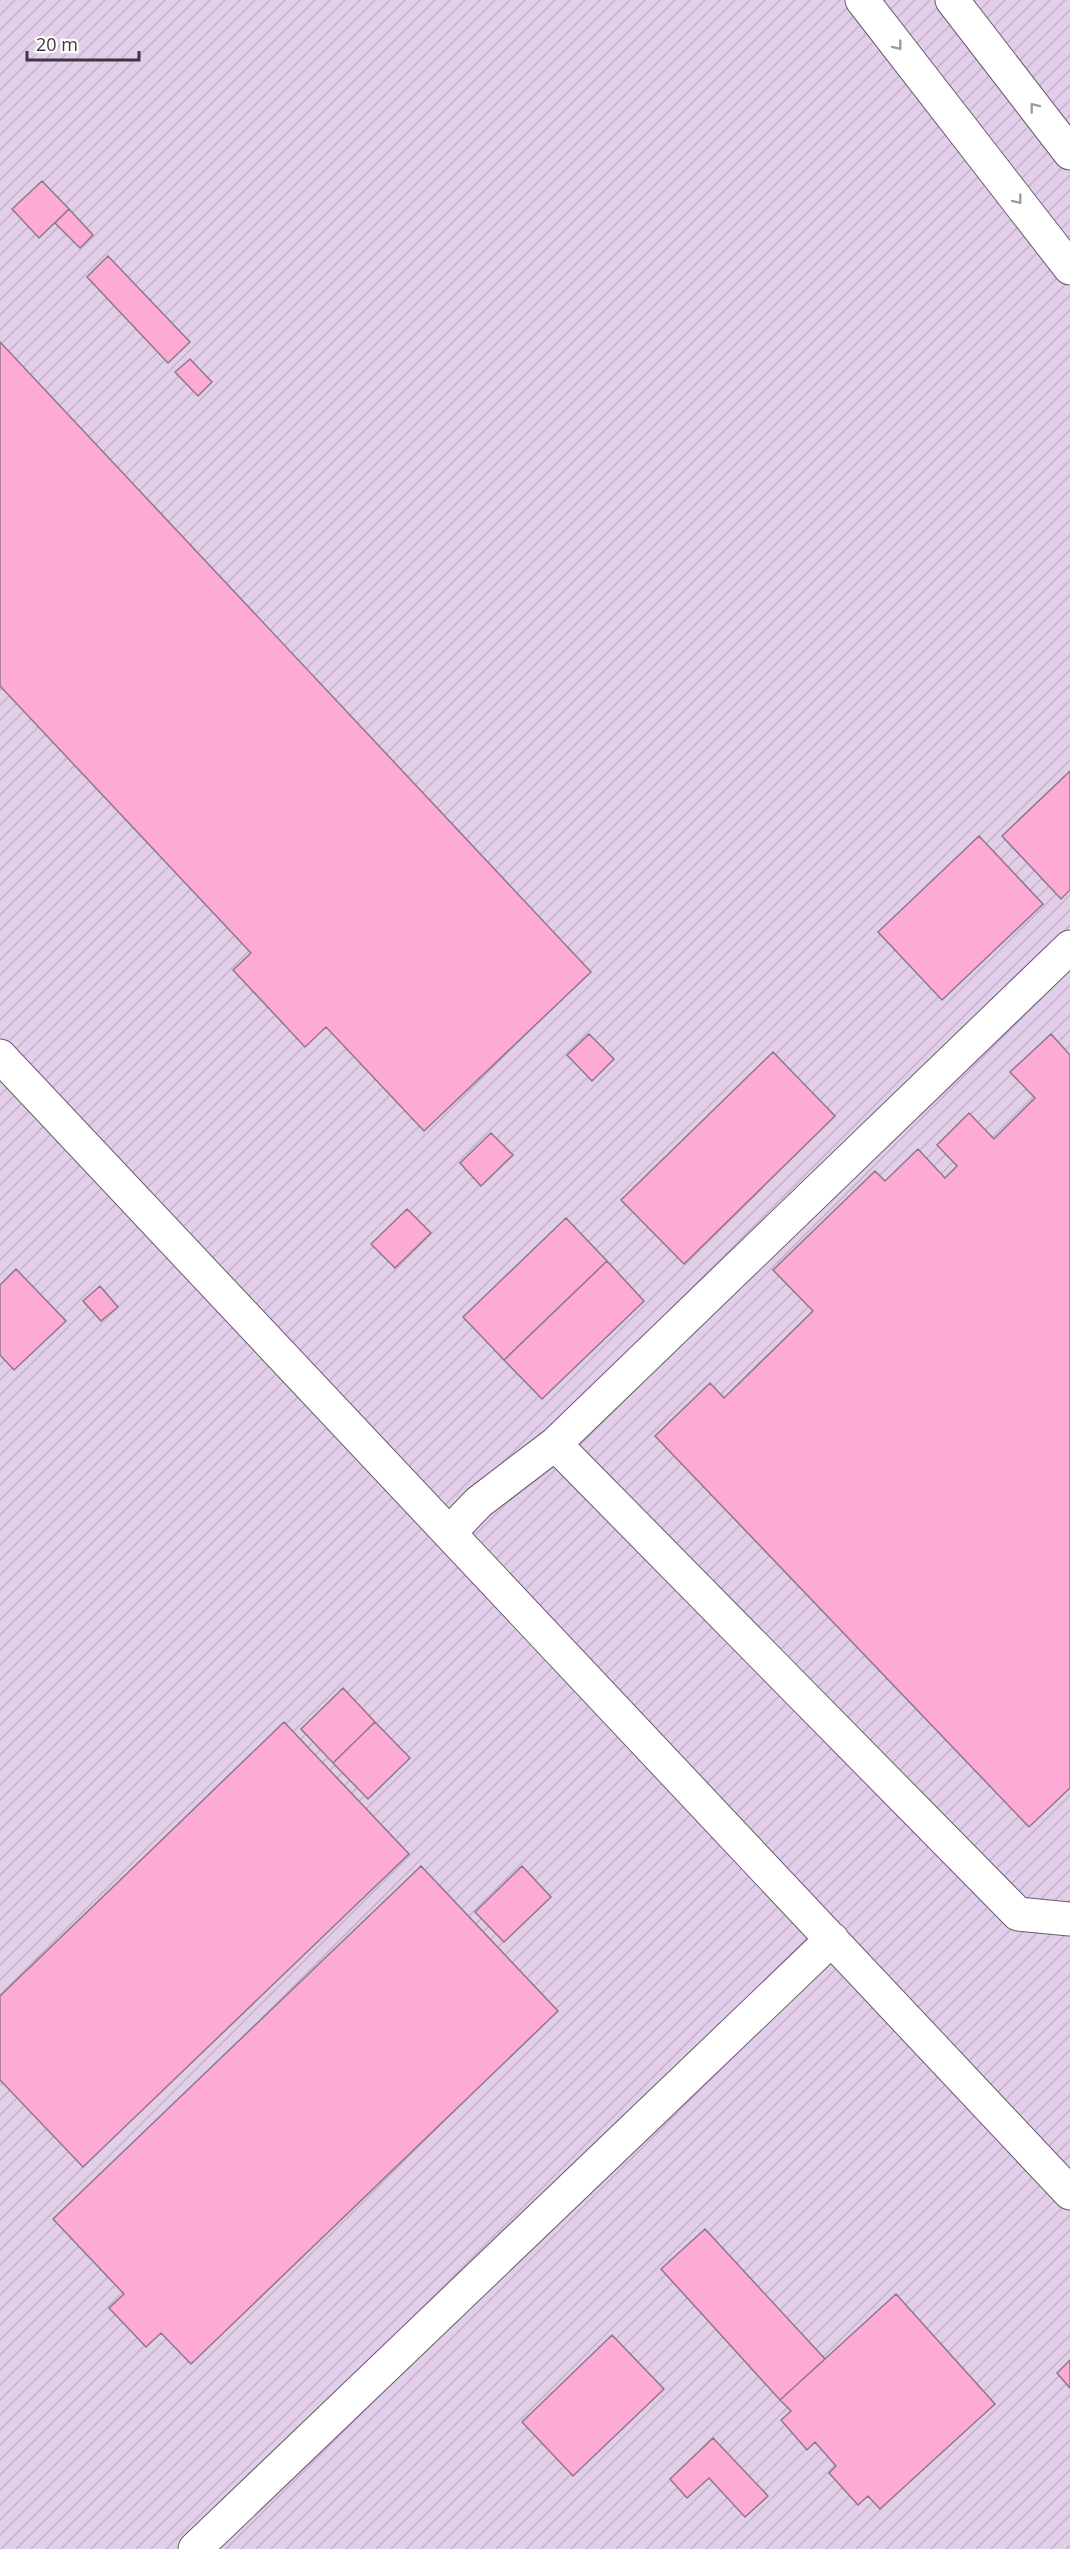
<svg xmlns="http://www.w3.org/2000/svg" width="1070" height="2549" viewBox="0 0 1070 2549" font-family="'Open Sans',sans-serif">
  <defs>
    <pattern id="industrial-furrows" width="10" height="10" patternUnits="userSpaceOnUse" patternTransform="scale(1.5)"><rect width="10" height="10" fill="#e3ceea"/><path d="M-1 1l2-2M0 10L10 0M9 11l2-2" fill="none" stroke="#c4b2ca"/></pattern>
  </defs>
  <rect width="100%" height="100%" fill="#eadaef"/>
  <path fill="url(#industrial-furrows)" d="M0,0H1070V2549H0Z"/>
  <path fill="#fdabd5" stroke="#8f7883" stroke-width="1.5" d="M42,181L69,209L39,238L12,209Z
    M69,209L93,235L80,248L55,223Z
    M108,256L190,342L168,363L87,277Z
    M0,342L591,972L424,1131L326,1027L305,1047L233,970L251,953L0,686Z
    M190,359L212,382L198,396L175,372Z
    M1070,771V890L1061,899L1002,836Z
    M979,836L1043,904L942,1000L878,932Z
    M589,1034L614,1059L592,1081L567,1055Z
    M1051,1034L1070,1055V1788L1029,1827L655,1436L710,1383L724,1398L813,1311L773,1270L875,1171L885,1181L918,1149L945,1178L957,1166L937,1145L969,1113L994,1139L1035,1098L1010,1072Z
    M773,1052L835,1116L684,1264L621,1200Z
    M491,1133L513,1155L481,1186L460,1163Z
    M407,1209L431,1233L395,1268L371,1244Z
    M566,1218L607,1261L504,1360L463,1317Z
    M607,1261L644,1301L542,1399L504,1360Z
    M16,1269L66,1321L14,1370L0,1355V1285Z
    M100,1286L118,1307L101,1321L83,1301Z
    M343,1688L375,1722L333,1763L301,1729Z
    M284,1722L409,1854L83,2167L0,2080V1996Z
    M375,1722L410,1758L368,1799L333,1763Z
    M421,1866L558,2011L191,2364L161,2333L146,2347L109,2308L124,2294L53,2219Z
    M522,1866L551,1897L504,1942L475,1912Z
    M705,2229L825,2359L780,2400L661,2269Z
    M896,2294L995,2404L880,2509L868,2496L858,2505L829,2473L836,2466L815,2442L807,2450L781,2420L791,2411L780,2400Z
    M612,2335L664,2389L573,2476L522,2422Z
    M1070,2360V2388L1057,2373Z
    M713,2438L768,2496L745,2517L709,2478L687,2498L670,2479Z"/>
  <g fill="none" stroke-linecap="round" stroke-linejoin="round">
    <g stroke="#695b6e" stroke-width="35">
      <path id="minor" d="M0,1056L1070,2193
        M555,1444L1018,1914L1070,1919
        M449,1533L479,1502L555,1444L1070,947
        M195,2549L832,1939"/>
    </g>
    <g stroke="#695b6e" stroke-width="35">
      <path id="major" d="M862,0L1070,268
        M952,0L1070,153"/>
    </g>
    <use href="#minor" stroke="#fff" stroke-width="33"/>
    <use href="#major" stroke="#fff" stroke-width="33"/>
  </g>
  <defs><path id="oneway-chevron" d="M-2-3.5L2.5 0L-2 3.5" fill="none" stroke-width="1.6" stroke-linecap="round" stroke-linejoin="round" transform="scale(1.5)"/></defs>
  <g stroke="#9e9b9f">
    <use href="#oneway-chevron" transform="translate(898 46) rotate(52)"/>
    <use href="#oneway-chevron" transform="translate(1034 107) rotate(-128)"/>
    <use href="#oneway-chevron" transform="translate(1018 200) rotate(52)"/>
  </g>
  <path d="M27 51v9h112v-9" fill="none" stroke="#3d373f" stroke-width="3"/>
  <text x="36" y="51" font-size="18" fill="#3d373f" stroke="#ffffff" stroke-width="4.5" paint-order="stroke">20 m</text>
</svg>
